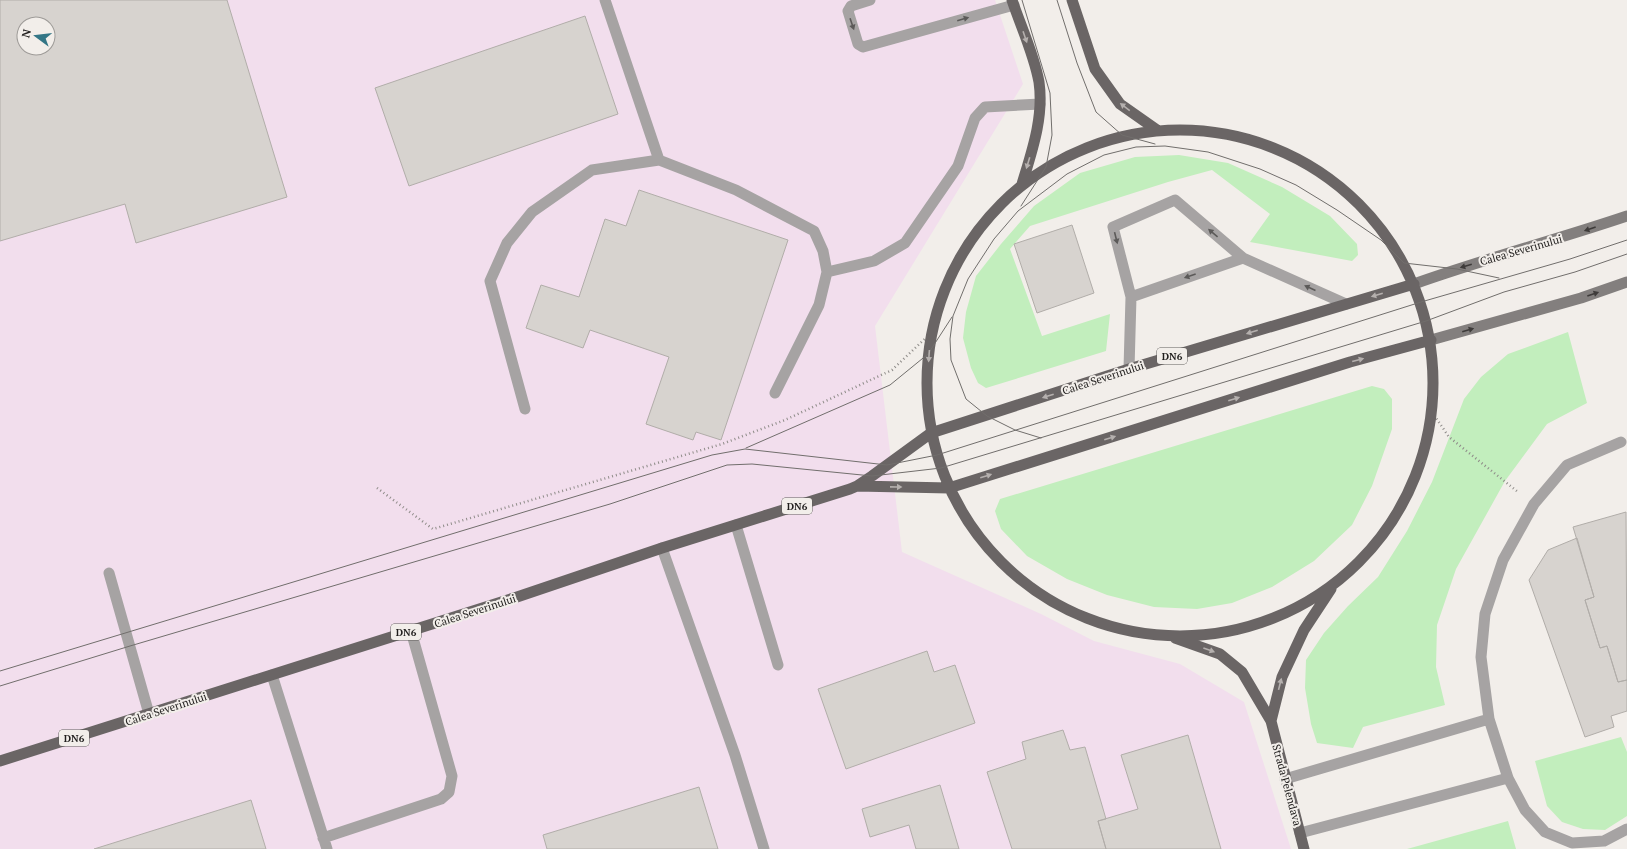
<svg xmlns="http://www.w3.org/2000/svg" width="1627" height="849" viewBox="0 0 1627 849" font-family="'PT Serif',serif">
  <rect width="100%" height="100%" fill="#f2eeea"/>
  <path fill="#f2deed" fill-rule="evenodd" d="M0,0H995L1023,84L875,326L902,552L1041,614L1094,641L1180,664L1244,702L1291,849H0ZM24,24H48V48H24Z"/>
  <path fill="#c2eebd" d="M1179,155L1228,163L1282,187L1330,216L1357,244L1358,255L1352,261L1250,242L1270,214L1212,170L1168,182L1030,226L1010,249L1042,336L1110,314L1106,351L986,388L978,383L971,368L963,338L966,312L976,276L1001,244L1034,206L1080,173L1135,157Z
    M1568,332L1587,403L1547,424L1505,481L1456,569L1437,625L1436,667L1445,705L1363,727L1353,748L1317,743L1311,724L1305,688L1306,660L1324,633L1348,606L1378,577L1407,531L1432,482L1464,399L1481,377L1508,354Z
    M1372,386L1384,389L1392,399V429L1372,486L1352,525L1314,561L1272,587L1232,603L1197,609L1154,607L1107,595L1067,579L1027,556L1001,529L995,511L1000,499Z
    M1621,737L1627,752V816L1605,830L1583,829L1562,822L1547,806L1535,761Z
    M1508,821L1516,849H1407Z"/>
  <path fill="#d7d3cf" stroke="#b1ada9" fill-rule="evenodd" d="M0,0H227L287,197L136,243L125,204L0,241ZM24,24H48V48H24Z
    M585,16L618,114L409,186L375,88Z
    M639,190L788,240L721,440L696,432L693,440L646,424L669,357L590,330L583,348L526,328L541,285L579,297L605,219L626,226Z
    M1072,225L1094,293L1037,313L1014,244Z
    M1626,512L1627,680L1618,682L1607,646L1600,648L1585,600L1594,597L1573,527Z
    M1577,538L1594,597L1585,600L1600,648L1607,646L1618,682L1627,680V711L1611,716L1614,727L1585,737L1529,580L1548,550Z
    M927,651L934,672L955,665L975,723L846,769L818,689Z
    M1063,730L1070,750L1085,747L1106,819L1098,821L1106,849H1012L987,772L1026,759L1022,742Z
    M1188,735L1221,849H1106L1098,821L1138,809L1121,755Z
    M940,785L959,849H916L909,825L870,837L862,809Z
    M699,787L718,849H547L543,835Z
    M251,800L266,849H94Z"/>
  <g fill="none" stroke-linecap="round" stroke-linejoin="round">
    <path stroke="#8f8c89" stroke-width="2.5" stroke-dasharray="1 3" stroke-linecap="butt" d="M1432,412L1449,437L1518,492
      M377,488L433,529L722,444L785,420L892,370L932,332"/>
    <path stroke="#a6a3a3" stroke-width="11" d="M605,0L659,160
      M870,0L851,6L848,11L858,44L863,47L1014,5
      M827,272L874,261L905,243L958,166L975,118L985,107L1040,104
      M1131,297L1113,227L1175,200L1243,258
      M1129,369L1131,297L1243,258L1346,304
      M525,409L490,281L507,243L532,212L592,170L659,160L736,190L814,231L823,251L827,272L819,305L775,393
      M1621,442L1567,465L1534,504L1503,560L1485,614L1481,657L1489,719L1508,778L1525,810L1545,832L1572,843L1604,841L1627,829
      M736,525L778,665
      M662,548L735,755L764,849
      M109,573L149,714
      M272,675L327,849
      M1285,779L1489,719
      M1300,833L1508,778
      M323,838L441,799L449,792L452,776L411,631"/>
    <path stroke="#837f7e" stroke-width="11" d="M1414,284C1484,259 1556,240 1627,216
      M1431,340L1581,298L1627,282"/>
    <path stroke="#6a6565" stroke-width="11" d="M1012,0C1021,27 1034,54 1039,82C1044,117 1032,151 1022,184
      M1072,0L1095,69L1120,104L1157,130
      M927 383a253 253 0 1 1 506 0a253 253 0 1 1-506 0Z
      M857,486L949,488L1350,362L1431,340
      M1175,638L1220,654L1242,672L1271,721L1304,849
      M1271,721L1282,677L1304,630L1331,589
      M0,761L517,597L662,548L850,489L857,486L872,476L931,433L1129,369L1414,284"/>
    <path stroke="#716e6c" stroke-width="1" d="M1057,0L1077,63L1096,112L1122,135L1155,144
      M1021,206L1046,167L1052,135L1050,93L1022,0
      M1041,438L1015,430L987,416L966,399L951,360L950,339L953,316L968,279L994,239L1018,211L1067,174L1104,155L1136,147L1165,146L1208,152L1260,169L1296,185L1337,210L1381,240L1404,263L1457,269L1499,278
      M746,448L890,385L928,354L952,317
      M0,671L712,455L745,449L887,465L937,455L1421,302L1570,259L1627,240
      M0,686L130,646L610,504L727,465L752,464L872,476L941,468L1426,321L1504,292L1575,272L1627,254"/>
  </g>
  <defs><path id="oneway-solid" d="M-6-.8H1V-3.2L6.5 0L1 3.2V.8H-6Z"/></defs>
  <g fill="#5c5a59">
    <use href="#oneway-solid" transform="translate(963 19) rotate(-16)"/>
    <use href="#oneway-solid" transform="translate(852 24) rotate(71)"/>
    <use href="#oneway-solid" transform="translate(1213 233) rotate(-140)"/>
    <use href="#oneway-solid" transform="translate(1116 238) rotate(76)"/>
    <use href="#oneway-solid" transform="translate(1190 276) rotate(161)"/>
    <use href="#oneway-solid" transform="translate(1310 288) rotate(-156)"/>
  </g>
  <g fill="#b5b0ae">
    <use href="#oneway-solid" transform="translate(1025 37) rotate(71)"/>
    <use href="#oneway-solid" transform="translate(1125 107) rotate(-143)"/>
    <use href="#oneway-solid" transform="translate(1028 163) rotate(107)"/>
    <use href="#oneway-solid" transform="translate(1377 295) rotate(164)"/>
    <use href="#oneway-solid" transform="translate(1252 332) rotate(163)"/>
    <use href="#oneway-solid" transform="translate(929 356) rotate(94)"/>
    <use href="#oneway-solid" transform="translate(1358 360) rotate(-15)"/>
    <use href="#oneway-solid" transform="translate(1048 396) rotate(162)"/>
    <use href="#oneway-solid" transform="translate(1234 399) rotate(-17)"/>
    <use href="#oneway-solid" transform="translate(1110 438) rotate(-17)"/>
    <use href="#oneway-solid" transform="translate(986 476) rotate(-17)"/>
    <use href="#oneway-solid" transform="translate(896 487) rotate(1)"/>
    <use href="#oneway-solid" transform="translate(1209 650) rotate(20)"/>
    <use href="#oneway-solid" transform="translate(1280 684) rotate(-76)"/>
  </g>
  <g fill="#3e3b3a">
    <use href="#oneway-solid" transform="translate(1590 229) rotate(161)"/>
    <use href="#oneway-solid" transform="translate(1466 266) rotate(164)"/>
    <use href="#oneway-solid" transform="translate(1593 294) rotate(-19)"/>
    <use href="#oneway-solid" transform="translate(1468 330) rotate(-16)"/>
  </g>
  <g text-anchor="middle" dominant-baseline="central" stroke-width="4" stroke-linejoin="round" paint-order="stroke">
    <g fill="#f2eeea" stroke="#5f5c5a" stroke-width="1">
      <rect x="1157" y="348" width="30" height="16" rx="3"/>
      <rect x="782" y="498" width="30" height="16" rx="3"/>
      <rect x="391" y="624" width="30" height="16" rx="3"/>
      <rect x="59" y="730" width="30" height="16" rx="3"/>
    </g>
    <g font-size="10" font-weight="bold" fill="#201e1d">
      <text x="1172" y="356">DN6</text>
      <text x="797" y="506">DN6</text>
      <text x="406" y="632">DN6</text>
      <text x="74" y="738">DN6</text>
    </g>
    <g font-size="11" fill="#201e1d" stroke="#f2eeea">
      <text transform="translate(1521 250) rotate(-16)">Calea Severinului</text>
      <text transform="translate(1103 378) rotate(-18)">Calea Severinului</text>
      <text transform="translate(475 611) rotate(-18)">Calea Severinului</text>
      <text transform="translate(166 709) rotate(-18)">Calea Severinului</text>
      <text transform="translate(1287 785) rotate(75)">Strada Pelendava</text>
    </g>
  </g>
  <g transform="translate(36 36) rotate(285)"><circle r="19" fill="#f2eeea" stroke="#9e9b98"/>
  <path d="M0-3L7 15L0 10L-7 15Z" fill="#337686"/>
  <text y="-6" font-size="11" font-weight="bold" text-anchor="middle" fill="#201e1d">N</text>
  </g>
</svg>
